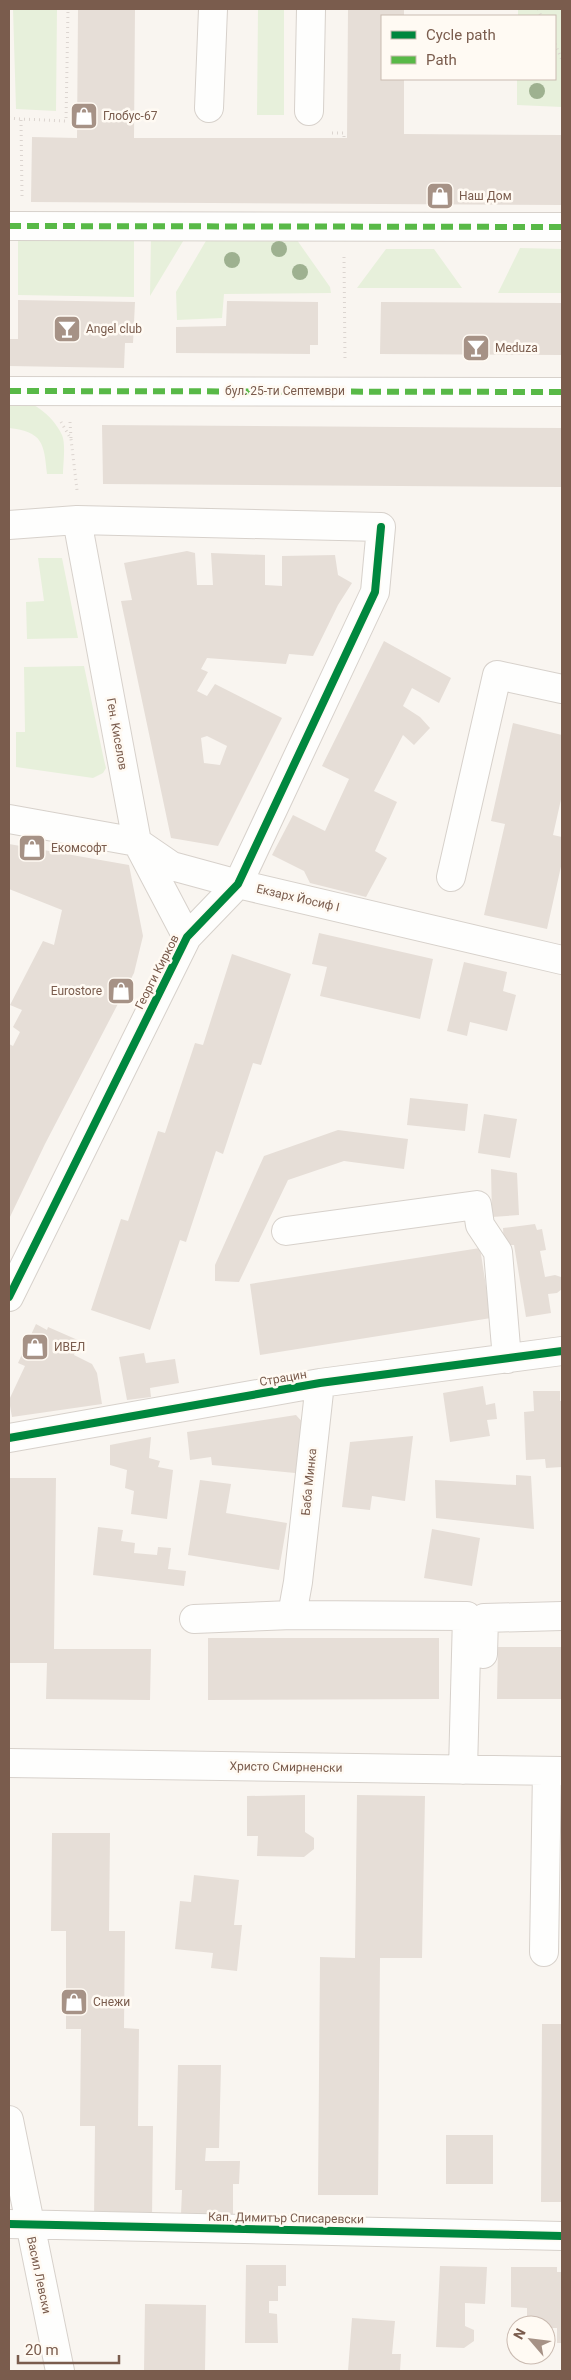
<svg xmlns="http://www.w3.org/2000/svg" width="571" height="2380" viewBox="0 0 571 2380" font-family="Roboto,sans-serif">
  <rect width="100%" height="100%" fill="#f9f5f0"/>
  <path fill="#e7f0db" d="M13,9H57L56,111L16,109Z
    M258,9H284V115H257Z
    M518,9H562V107L517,105V79H555V16H518Z
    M292,233L330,287L331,293L224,294L222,318L177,320L176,292L210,234Z
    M151,236L185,238L150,296Z
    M18,240H134V297L18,295Z
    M520,248L562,249V293H498Z
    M386,249H434L462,288H357Z
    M9,398C30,398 53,415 62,435C66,444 63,464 63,474H47C44,443 43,432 9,428Z
    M38,558H62L78,638L27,639L26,602L44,601Z
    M84,666L104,760L106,768L103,773L93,778L16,767V732H25L24,667Z"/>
  <path fill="#e6ded7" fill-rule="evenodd" d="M78,9H135L134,138H347L348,9H404V16H382V79H404V134L562,135V205L31,202L32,137L77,138Z
    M18,300L135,302L133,343H125L124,368L9,366V339H18Z
    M227,301L318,302V345H310V354L176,353V327L226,326Z
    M381,302L562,303V355L380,354Z
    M102,425L562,428V487L103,484Z
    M187,551L195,553L197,585H213L211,553L265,555V585L282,586V556L335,555L338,575L352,583L338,605L313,656L289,654L286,664L207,658L201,669L208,672L197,691L207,696L215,684L282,718L218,846L171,838L121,601L132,600L124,563ZM207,736L227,746L220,765L204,763L201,738Z
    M384,641L451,678L439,703L412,688L403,706L420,717L430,728L414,745L403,735L374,791L397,802L375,851L387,858L366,897L310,883L304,871L272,855L293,815L325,831L349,779L322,766Z
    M513,723L562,735V795L553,835L562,837V862L547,929L484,915L505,824L491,821Z
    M9,844L129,865L143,936L134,973L45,1144L9,1219V1044L13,1046L20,1032L13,1027L22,1010L10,1005L43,941L54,945L62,910L9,889Z
    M319,933L433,959L420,1019L320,996L327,967L312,964Z
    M232,954L291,974L261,1065L253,1063L223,1154L216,1151L186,1242L180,1240L150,1330L91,1310L121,1219L128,1221L158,1131L165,1133L195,1043L203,1045Z
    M464,962L507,972L503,991L516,995L507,1031L470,1022L467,1036L447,1031Z
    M410,1098L468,1104L465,1131L407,1125Z
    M484,1114L517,1119L510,1158L478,1153Z
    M338,1130L408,1139L404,1169L344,1161L288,1180L239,1282L215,1281V1265L264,1156Z
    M491,1169L517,1173L519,1215L492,1217Z
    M535,1224L537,1230L542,1229L546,1250L540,1251L545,1277L555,1275L561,1277L562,1289L557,1293L548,1294L551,1313L526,1317L514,1245H504L503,1228Z
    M480,1248L491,1318L260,1355L250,1284Z
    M36,1324L47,1330L48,1327L80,1341L74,1355L92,1364L97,1373L102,1404L12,1417L9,1400L25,1366L18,1363Z
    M144,1353L146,1363L175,1359L179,1383L150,1388L151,1397L127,1400L119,1357Z
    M483,1386L486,1405L495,1403L497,1419L487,1420L490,1436L450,1442L443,1393Z
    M533,1391H560V1401H562V1467L546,1468L545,1459L526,1460L524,1412L534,1411Z
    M296,1415L305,1425L301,1468L295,1473L212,1465L211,1457L190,1460L187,1432Z
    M413,1436L405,1501L372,1496L370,1510L342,1507L350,1442Z
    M151,1437L149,1458L160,1461L158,1467L173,1470L167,1519L131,1514L134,1491L125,1488L127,1470L110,1465V1445Z
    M516,1475L531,1476L534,1529L436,1518L435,1480L516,1485Z
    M9,1478H56L54,1649H151L150,1700L46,1699L47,1663H9Z
    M200,1480L231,1484L226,1513L287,1523L279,1570L188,1555Z
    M98,1527L123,1530L121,1541L135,1543L134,1553L157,1555L158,1547L171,1548L168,1569L186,1571L184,1586L93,1575Z
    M432,1529L480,1538L472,1586L424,1578Z
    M208,1638H439V1699L208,1700Z
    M498,1647H562V1699H497Z
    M305,1795V1832L314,1838V1849L304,1857L257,1856L258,1836H247V1796Z
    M357,1795L425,1796L422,1958H380L378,2195H318L320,1957L355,1958Z
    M52,1833H110L109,1931H125L124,2028L139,2029L138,2126H153L152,2219H94L95,2126H80L81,2029H66V1931H51Z
    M194,1875L239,1880L234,1925H242L237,1971L211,1968L213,1953L175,1949L180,1901L191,1902Z
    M542,2024H562V2202H541Z
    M178,2065H221L219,2148H206L205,2161H240L239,2184H233V2214H181L182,2190H175Z
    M446,2135H493V2184H446Z
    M246,2265H286V2286H278V2301H269V2313L277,2314L278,2343H245Z
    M440,2266L487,2267L485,2304L465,2303V2326L474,2330V2341L464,2348L436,2347Z
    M511,2267H557V2272H562V2343H557V2328H546V2325H527V2308L511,2307Z
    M145,2304L206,2305L205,2371H144Z
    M352,2318L395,2321L392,2354H401L400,2371H348Z"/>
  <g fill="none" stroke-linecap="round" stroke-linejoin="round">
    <g stroke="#d7d1cb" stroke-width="30">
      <path id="minor" d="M209,108L213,9
        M309,111L311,9
        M9,226L562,227
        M9,391L562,392
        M77,520L137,842L187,937
        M9,525L77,520L381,527L375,592L238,884L187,937L9,1297
        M9,819L137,842L172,866L238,884L562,960
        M451,877L497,675L562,689
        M286,1231L477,1205L480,1225L498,1252L507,1359
        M320,1383L298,1582L292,1615L467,1616L463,1770
        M9,1438L320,1383L562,1351
        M194,1619L292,1615
        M483,1654L484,1618L562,1616
        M9,1763L562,1771
        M544,1952L547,1771
        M9,2120L60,2371
        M9,2224L562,2236"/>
    </g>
    <path stroke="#dcd5d0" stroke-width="3" stroke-dasharray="1 4" stroke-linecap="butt" d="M538,9L541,16
      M555,44L562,60
      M9,118L21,119
      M332,133H344V138
      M22,196L21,119L66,121L68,9
      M344,257L345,360
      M61,422L71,439L77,490
      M70,422L71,438"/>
    <use href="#minor" stroke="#fefefd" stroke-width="28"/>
    <path stroke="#58b947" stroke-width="6" stroke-dasharray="12 6" stroke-linecap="butt" d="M9,226L562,227
      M9,391L562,392"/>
    <g stroke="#fffaf3" stroke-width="11">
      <path id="cycleway" d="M9,1297L187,937L238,884L375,592L381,527
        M9,1438L320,1383L562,1351
        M9,2224L562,2236"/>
    </g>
    <use href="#cycleway" stroke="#00873e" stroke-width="8"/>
  </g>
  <g fill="#9eb190">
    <circle cx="537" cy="91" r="8"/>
    <circle cx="279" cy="249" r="8"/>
    <circle cx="232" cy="260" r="8"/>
    <circle cx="300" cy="272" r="8"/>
  </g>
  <defs>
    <g id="shop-square" transform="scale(1.4375)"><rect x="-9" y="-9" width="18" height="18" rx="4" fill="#a69286" stroke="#fffaf3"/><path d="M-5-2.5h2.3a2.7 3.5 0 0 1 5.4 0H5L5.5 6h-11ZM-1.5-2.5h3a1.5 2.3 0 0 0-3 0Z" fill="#fff"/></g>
    <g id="bar-square" transform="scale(1.4375)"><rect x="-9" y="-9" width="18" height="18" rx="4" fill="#a69286" stroke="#fffaf3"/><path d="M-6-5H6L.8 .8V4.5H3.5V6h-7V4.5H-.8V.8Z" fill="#fff"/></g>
  </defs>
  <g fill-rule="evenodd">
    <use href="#shop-square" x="84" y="116"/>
    <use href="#shop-square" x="440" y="196"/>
    <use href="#bar-square" x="67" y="329"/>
    <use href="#bar-square" x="476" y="348"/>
    <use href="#shop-square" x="32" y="848"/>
    <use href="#shop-square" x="121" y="991"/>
    <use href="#shop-square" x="35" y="1347"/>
    <use href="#shop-square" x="74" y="2002"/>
  </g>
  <g text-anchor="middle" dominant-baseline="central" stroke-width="5" stroke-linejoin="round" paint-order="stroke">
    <g font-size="12" fill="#7a5c4d" stroke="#fffaf3" text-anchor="start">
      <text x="103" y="116">Глобус-67</text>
      <text x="459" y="196">Наш Дом</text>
      <text x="86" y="329">Angel club</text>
      <text x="495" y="348">Meduza</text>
      <text x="51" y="848">Екомсофт</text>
      <text x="102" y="991" text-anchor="end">Eurostore</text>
      <text x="54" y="1347">ИВЕЛ</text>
      <text x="93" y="2002">Снежи</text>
    </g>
    <g font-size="12" fill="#7a5c4d" stroke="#fffaf3">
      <text x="285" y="391">бул. 25-ти Септември</text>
      <text transform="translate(117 734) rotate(80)">Ген. Киселов</text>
      <text transform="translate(298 898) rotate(13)">Екзарх Йосиф I</text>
      <text transform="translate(157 972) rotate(-63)">Георги Кирков</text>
      <text transform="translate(283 1378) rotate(-10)">Страцин</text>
      <text transform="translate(309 1482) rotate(-84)">Баба Минка</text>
      <text transform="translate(286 1767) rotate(1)">Христо Смирненски</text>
      <text transform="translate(286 2218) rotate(1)">Кап. Димитър Списаревски</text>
      <text transform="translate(39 2275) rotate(78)">Васил Левски</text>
    </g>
  </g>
  <rect width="571" height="2380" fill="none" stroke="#7a5c4d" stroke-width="20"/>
  <rect x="381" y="15" width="175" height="65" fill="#fffaf3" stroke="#cabbb1"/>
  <rect x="391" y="31" width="25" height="8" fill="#00873e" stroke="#cabbb1"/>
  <text x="426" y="40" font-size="15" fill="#7a5c4d">Cycle path</text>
  <rect x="391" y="56" width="25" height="8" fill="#58b947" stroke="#cabbb1"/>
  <text x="426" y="65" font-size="15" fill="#7a5c4d">Path</text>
  <g transform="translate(531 2340) rotate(298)"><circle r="24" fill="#fffaf3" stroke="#cabbb1"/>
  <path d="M0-4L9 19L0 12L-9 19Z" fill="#a69286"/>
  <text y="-8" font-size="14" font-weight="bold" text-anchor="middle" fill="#7a5c4d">N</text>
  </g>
  <path d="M18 2355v8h101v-8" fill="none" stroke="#7a5c4d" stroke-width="2.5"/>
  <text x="25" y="2355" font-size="15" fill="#7a5c4d" stroke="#fffaf3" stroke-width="4" paint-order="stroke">20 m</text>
</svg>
